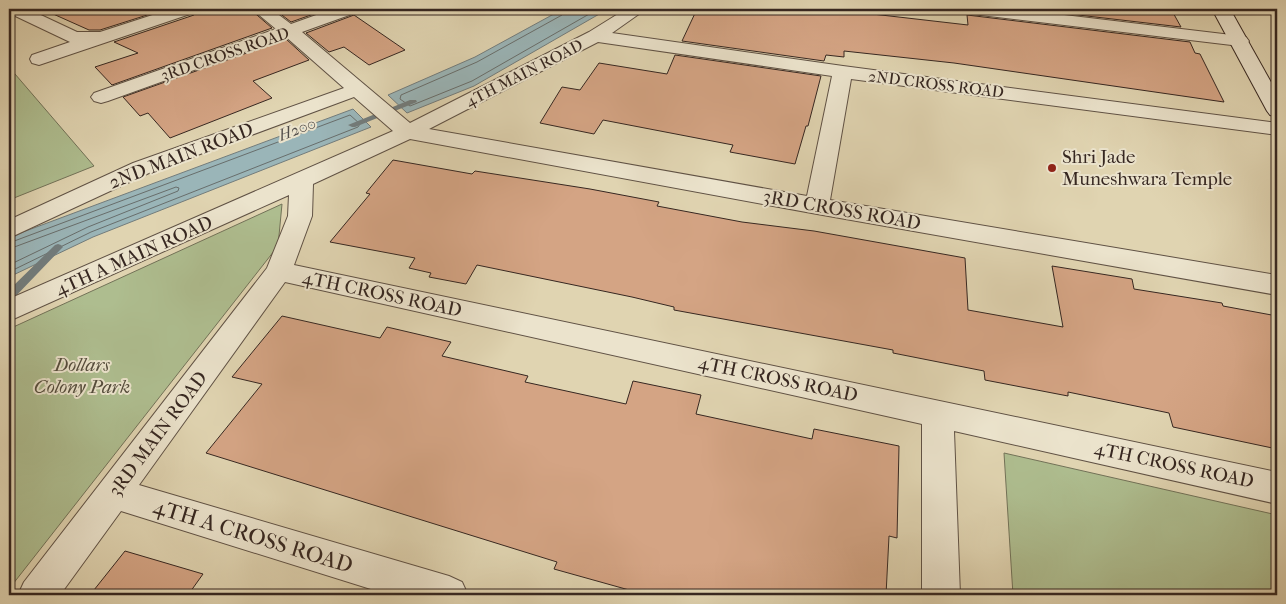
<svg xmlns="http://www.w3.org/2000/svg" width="1286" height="604" viewBox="0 0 1286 604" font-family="'IM FELL French Canon',serif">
  <rect width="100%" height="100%" fill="#e0d4b1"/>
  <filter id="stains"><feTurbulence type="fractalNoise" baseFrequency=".004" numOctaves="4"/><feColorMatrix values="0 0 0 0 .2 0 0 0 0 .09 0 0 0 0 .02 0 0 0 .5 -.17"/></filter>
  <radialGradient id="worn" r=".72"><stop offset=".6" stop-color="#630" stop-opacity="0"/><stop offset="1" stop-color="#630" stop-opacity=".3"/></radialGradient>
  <path fill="#aebd8f" stroke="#727258" d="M9,67L94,166L9,200Z
    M282,204L278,246L9,589V329Z
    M1004,453L1277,515V595H1013Z"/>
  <path fill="#9ab5b8" stroke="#727c7c" d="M563,9H608L474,86L407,113L388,95L475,57Z
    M353,109L371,127L93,237L9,277V239L23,232Z"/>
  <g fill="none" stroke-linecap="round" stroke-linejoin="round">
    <path stroke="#686e6c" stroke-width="1" d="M565,9L562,15L477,62L401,95L400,99L410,106L472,81L598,9
      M9,243L350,115L360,124L358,127L91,232L9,272
      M9,249L176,187L179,188L178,191L88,227L9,265"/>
    <path fill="#727c7c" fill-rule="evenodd" d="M410,100H416L417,102L355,127H352L348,125Z
      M58,244L61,245L63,247L61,249L13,299L9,300V290L55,245Z"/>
  </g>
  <path fill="#d4a484" stroke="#362721" d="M42,9H166L100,30H89Z
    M198,9H250L272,28L112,85L95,67L138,53L114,42L194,15Z
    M274,9H328L291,22Z
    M697,9L749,14L751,9H829L968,25L967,15L1190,42L1195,53L1200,54L1224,102L954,63L844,51V57L826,55L824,61L682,41Z
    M1027,9H1171L1181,27Z
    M354,15L405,50L369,65L344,47L329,52L306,33Z
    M286,39L309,60L253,81L272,98L170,138L148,113L140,116L123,97Z
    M675,55L821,76L808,126H806L795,164L730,152L733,145L603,120L594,134L540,123L562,87L580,90L599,63L667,74Z
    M393,160L472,174L475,171L590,189L659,202L657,206L742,222L814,231L965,258L968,310L1063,327L1052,266L1132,279L1134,289L1222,303L1223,306L1277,316V449L1173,427L1169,413L1068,392V396L985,380L984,371L893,353V350L674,310V307L632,297L477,265L466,284L429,277L431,273L409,268L415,258L330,242L370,194L366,193Z
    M282,316L380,338L387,327L451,342L442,356L528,376L525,382L626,404L633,381L701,395L696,414L812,439L814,429L899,446L897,538L889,536L886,595H647L554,569L557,562L206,453L262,384L232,377Z
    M125,551L203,574L188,595H90Z"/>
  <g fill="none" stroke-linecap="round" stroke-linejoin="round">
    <g stroke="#605245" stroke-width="2">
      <path id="street" d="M9,9H28L77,32H100L171,9H196L193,13L39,65L32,63L30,59L32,55L70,42L9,13Z
        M252,9H271L291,24L333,9H357L355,13L302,32L410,123L589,32L626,9H646L612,33L843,66L1277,123V135L851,79L830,200L1277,275V295L817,214L410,139L313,184L312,216L294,265L1277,472V504L954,431L960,595H922V424L285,282L139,485L449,576L462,582L468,595H390L121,511L60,595H18L24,582L267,268L288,216L289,195L9,321V299L393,131L354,97L149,173L9,238V220L133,163L344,88L286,37L108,101L101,103L94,101L91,97L94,93L276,29ZM598,42L832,76L807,196L429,129Z
        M963,9H1013L1240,36L1246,37L1249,41L1246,45L1240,46L972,14L966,13Z"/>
    </g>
    <g stroke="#362721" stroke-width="2">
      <path id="secondary" d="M1212,9H1230L1277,93V117L1270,115L1267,111Z"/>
    </g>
    <use href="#street" fill="#ebe3cc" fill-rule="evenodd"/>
    <use href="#secondary" fill="#ebe3cc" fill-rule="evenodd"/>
  </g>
  <circle fill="#8f2418" stroke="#ebe3cc" stroke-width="2" cx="1052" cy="168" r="5"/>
  <g text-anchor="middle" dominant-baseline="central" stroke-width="4" stroke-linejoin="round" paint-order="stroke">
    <g font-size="16" fill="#362721" stroke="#ebe3cc">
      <text transform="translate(225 54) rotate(-19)">3RD CROSS ROAD</text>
      <text transform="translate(524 73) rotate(-27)">4TH MAIN ROAD</text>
      <text transform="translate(936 84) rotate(7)">2ND CROSS ROAD</text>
    </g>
    <g font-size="16" font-style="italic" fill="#4f4a47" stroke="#ebe3cc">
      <text transform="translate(297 129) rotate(-21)">H200</text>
    </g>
    <g font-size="19" fill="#362721" stroke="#ebe3cc">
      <text transform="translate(181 156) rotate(-21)">2ND MAIN ROAD</text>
      <text transform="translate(842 210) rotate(10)">3RD CROSS ROAD</text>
      <text transform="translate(134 256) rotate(-24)">4TH A MAIN ROAD</text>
      <text transform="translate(382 294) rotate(12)">4TH CROSS ROAD</text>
      <text transform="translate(778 379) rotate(12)">4TH CROSS ROAD</text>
      <text transform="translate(158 434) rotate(-53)">3RD MAIN ROAD</text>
      <text transform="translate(1174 465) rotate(12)">4TH CROSS ROAD</text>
    </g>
    <g font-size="19" fill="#362721" stroke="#ebe3cc" text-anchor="start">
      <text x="1062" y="157">Shri Jade<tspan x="1062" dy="22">Muneshwara Temple</tspan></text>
    </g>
    <g font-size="19" font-style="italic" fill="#544c3c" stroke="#ebe3cc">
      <text x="82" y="365">Dollars<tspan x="82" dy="22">Colony Park</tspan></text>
    </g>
    <g font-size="22" fill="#362721" stroke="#ebe3cc">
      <text transform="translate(253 536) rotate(17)">4TH A CROSS ROAD</text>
    </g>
  </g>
  <rect width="1286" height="604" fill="none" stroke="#e0d4b1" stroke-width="30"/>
  <rect x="10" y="10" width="1266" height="584" fill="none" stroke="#362721" stroke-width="2.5"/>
  <rect x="15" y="15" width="1256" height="574" fill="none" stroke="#362721"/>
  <rect width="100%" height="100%" filter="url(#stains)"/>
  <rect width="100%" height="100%" fill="url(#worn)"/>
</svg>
